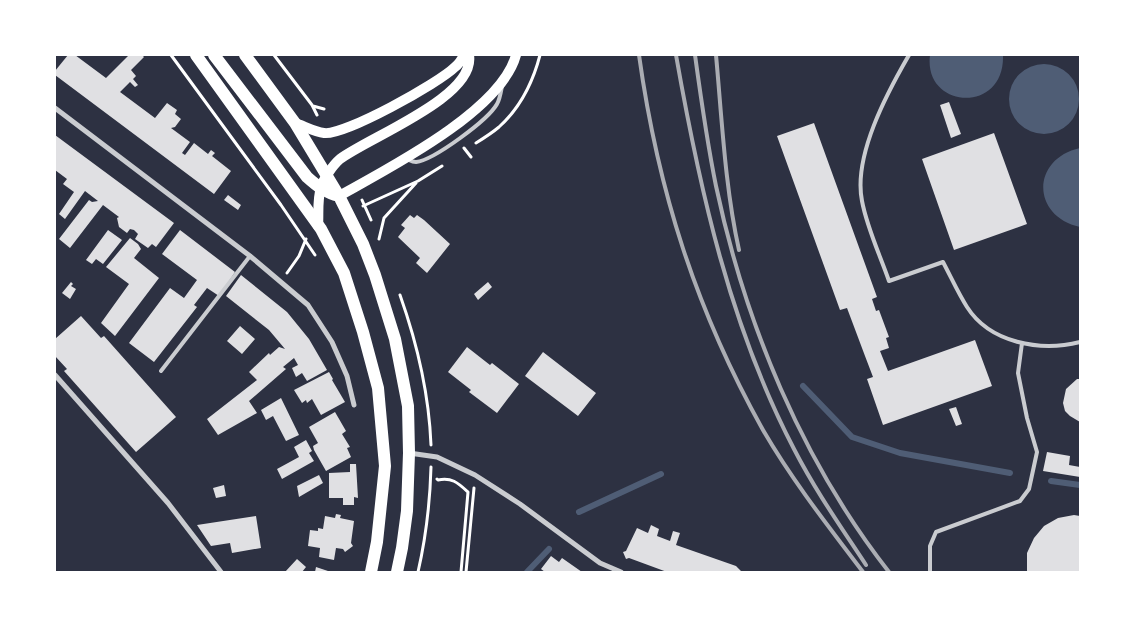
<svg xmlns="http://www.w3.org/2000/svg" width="1135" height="627" viewBox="0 0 1135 627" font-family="Overpass,sans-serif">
  <rect width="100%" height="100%" fill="#2d3142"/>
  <path fill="#4f5d75" d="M930,55H1003C1005,115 923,109 930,55Z
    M1009 99a35 35 0 1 1 70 0a35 35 0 1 1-70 0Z
    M1080,148V227C1031,216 1031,159 1080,148Z"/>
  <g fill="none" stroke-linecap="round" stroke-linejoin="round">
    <path stroke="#4f5d75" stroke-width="6" d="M803,386L852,437L900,453L1010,473
      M1051,481L1080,485
      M579,512L661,474
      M527,572L549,549"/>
  </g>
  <path fill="#e0e0e3" d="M68,55H75L106,78L129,55H142L144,57L131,70L136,76L133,79L138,85L135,87L130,82L120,92L155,118L167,103L177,110L175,114L181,119L175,127L171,128L190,142L182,153L185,155L194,143L208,154L211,150L215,153L212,156L231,171L214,194L55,75V71Z
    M949,102L961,134L951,138L940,105Z
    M814,123L877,297L872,299L876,311L879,310L889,337L886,338L889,348L880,351L888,371L975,340L992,386L883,425L867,379L873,377L865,356L847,308L840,310L777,136Z
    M994,133L1027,224L954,250L922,159Z
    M55,135L174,223L156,247L152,244L148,248L135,239L138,234L134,230L130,229L127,233L119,227L117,218L119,217L103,205L70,248L59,239L89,200L92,202L98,201L85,191L65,219L59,214L74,192L63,184L67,179L55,170Z
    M228,195L241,205L238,210L224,200Z
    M410,215L414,218L417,215L424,220L450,244L427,273L416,263L420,258L398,237L405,228L401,225Z
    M108,230L122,240L103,264L96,259L92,264L86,260Z
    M180,230L235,272L219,296L207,288L194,305L197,307L154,362L129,343L170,288L184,298L197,280L162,254Z
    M130,238L138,244L141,249L134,258L159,278L115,336L101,323L129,284L106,267Z
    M241,275L287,312L309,339L327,370L307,381L302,373L296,377L292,368L298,365L294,358L283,367L286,369L249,401L257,413L218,435L207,419L257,380L249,372L269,353L270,355L279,347L285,349L269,330L226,296Z
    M71,282L73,284L71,286L76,289L70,299L62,293Z
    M488,282L492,287L478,300L474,294Z
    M81,316L101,338L104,336L176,417L136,452L64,371L67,369L55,356V339Z
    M240,326L255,339L242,354L227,341Z
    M467,347L490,365L492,363L519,384L497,413L469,392L471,390L448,372Z
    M543,352L596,393L578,416L525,376Z
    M329,372L333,379L332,380L345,402L321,415L312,399L307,403L306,400L302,403L294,390Z
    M1077,379H1080V422L1070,416L1065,411L1063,403L1066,389Z
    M281,398L299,435L286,441L273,416L266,420L261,410Z
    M956,407L962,424L956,426L949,409Z
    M335,412L346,431L342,434L350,447L347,448L351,457L326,471L314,450L313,446L318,443L309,427Z
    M306,440L312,451L309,453L314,461L282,479L277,469L299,457L294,447Z
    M1047,452L1070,456L1069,465L1080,467V477L1043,471Z
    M350,464H356L358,498L354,497V505H343V498H329V473L350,472Z
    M319,475L323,483L299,497L297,486Z
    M224,485L226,496L216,498L213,488Z
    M336,514L341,515L340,518L354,521L351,543L353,546L345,552L343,549L336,548L334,560L319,557L320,548L308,546L310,530L318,531V528L323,529L325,516L335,518Z
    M1074,515L1080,516V572H1027V553L1034,538L1044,526L1058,518Z
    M256,516L261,548L232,553L230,543L211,546L197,525Z
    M651,525L659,529L657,536L670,541L673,531L680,533L676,545L736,566L742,572H667L629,558L626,559L623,552L626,551L637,528L648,533Z
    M551,556L559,562L562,558L582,572H545L541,569Z
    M297,559L306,567L302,572H285Z
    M316,567L331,572H315Z"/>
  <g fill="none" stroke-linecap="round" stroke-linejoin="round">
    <path stroke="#fff" stroke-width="3" d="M171,55L281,205L315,255
      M274,55L312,105L317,115
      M313,106L324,109
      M476,143C484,138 492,133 499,127C520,108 533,82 540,55
      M464,148L471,157
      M362,200L371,220
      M363,206L418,181L442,166
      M379,239L384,218L416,183
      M287,273L299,256L306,239
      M400,295C417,343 429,394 431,445
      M437,479L438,480C452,477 458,483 468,492L461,572
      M418,572C426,537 430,503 431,467
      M466,572L474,488"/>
    <path stroke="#caccd0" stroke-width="4" d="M909,55C887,93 853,156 862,201C867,228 880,255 889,281L943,262C951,277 958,293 967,307C990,343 1040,352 1080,342
      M409,160C411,161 414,162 416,162C434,160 488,120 497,104C500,99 501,91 502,86
      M161,371L250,256
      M930,572V546L936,532L1020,501L1029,489L1037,452L1027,418L1018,373L1022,343"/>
    <path stroke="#caccd0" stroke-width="5" d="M55,108L250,256L308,305L332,342L347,376L354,405
      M55,375L168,503L221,572
      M409,453L437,457L475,475L520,504L600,563L621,572"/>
    <path stroke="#fff" stroke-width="10" d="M295,123C304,126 315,132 324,133C344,136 439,83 455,67C459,64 462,59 464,55
      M339,196C389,168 501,111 516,55
      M318,226C319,215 317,199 321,188C323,179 333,165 340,159C369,137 476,97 469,55"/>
    <path stroke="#fff" stroke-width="12" d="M196,55L321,229L344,273L363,332L378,388L385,466L377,542L371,572
      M214,55L307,177C317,186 326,193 339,196
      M245,55L295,123L339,196L363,244L375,275L395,339L408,406L409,453L407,511L402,548L397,572"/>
    <path stroke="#abadb3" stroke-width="4" d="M639,55C658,191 696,310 763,430C792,480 828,526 863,572
      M676,55C700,191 730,326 794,449C815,490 841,527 866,565
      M695,55C701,99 707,142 716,186C745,323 802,461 889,572
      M716,55C722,120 725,187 739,250"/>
  </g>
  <rect width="1135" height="627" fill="none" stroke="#ffffff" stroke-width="112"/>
</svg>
